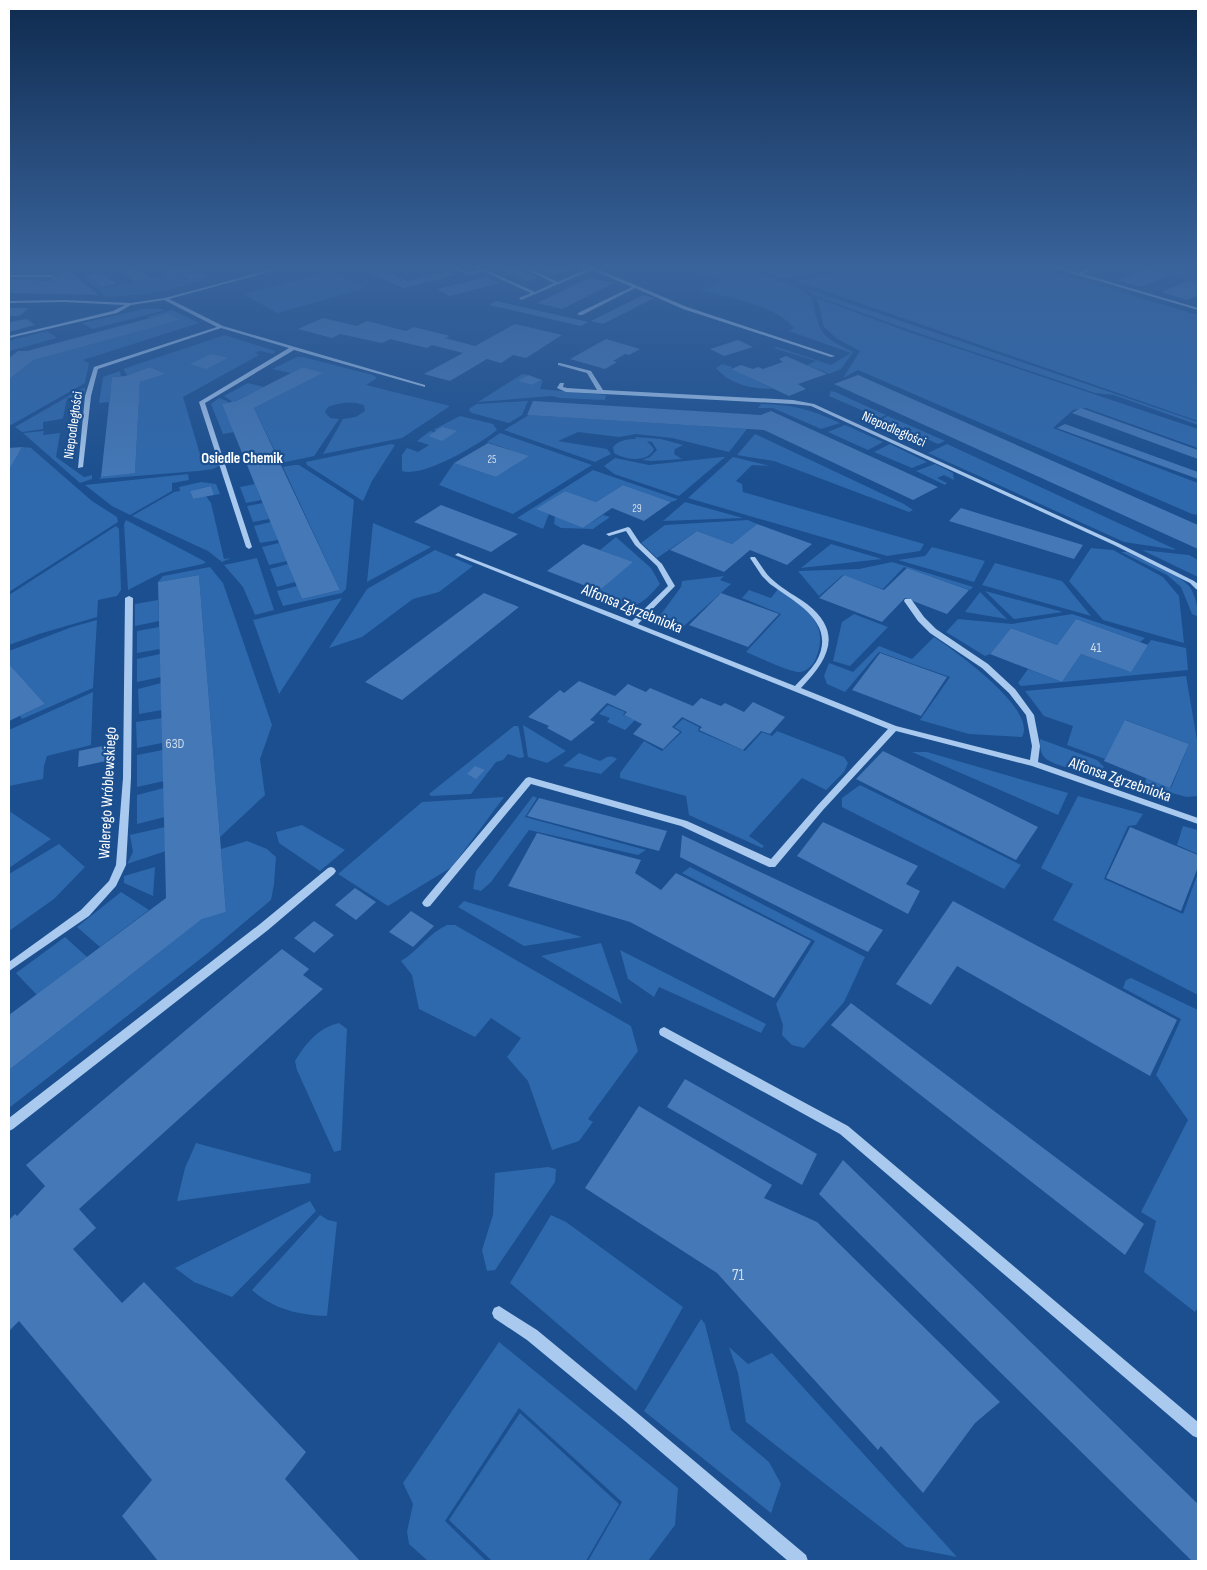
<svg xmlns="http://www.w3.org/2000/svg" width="1207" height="1570" viewBox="0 0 1207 1570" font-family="'Sofia Sans Condensed',sans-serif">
  <rect width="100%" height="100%" fill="#1b4f8f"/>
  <path fill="#2e69ad" d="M683,265H738L802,290L812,298C820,334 819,335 853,352L841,369L829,374L807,365L816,361L774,348L777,347L831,365L851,353L789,331L794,328C775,305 729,298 700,290L716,285L719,280Z
    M742,265H859L783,279Z
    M883,265H1029L1198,315V421L796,281Z
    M1123,265H1150L1198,274V284L1133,265L1129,267Z
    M111,269L104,273L86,275L104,289L163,276L181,275L188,281L208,276L213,278L149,294L106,297L83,277L88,274Z
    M330,272L366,288L277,313L244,294Z
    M807,289L1198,422V425L1114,395L1095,393C1002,361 908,331 816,296Z
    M817,298L903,330L1198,429V448L1086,408L1073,410L1053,428L1198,483V515L1192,514L858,370L843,378L860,351L836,338L824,327Z
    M148,308L166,310L92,329L82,323Z
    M172,310L199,323L83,360L89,363L85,383L11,425H9V379L34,360L179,320L169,313L150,318L147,317Z
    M47,331L57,338L9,351V341Z
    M225,335L275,351L274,354L260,351L255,353L259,355L183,397L202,461L218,459L219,466L213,469L198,471L99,479L101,477L135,472L140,382L164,374L150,367L127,375L123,369Z
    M297,357H303L373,375L377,378L366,385L450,406L402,438L323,454L343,419L356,417L365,411L364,405C351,401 341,402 328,407L325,412L330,418L339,419L314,456L281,463L254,408L322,373L303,367L291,373L272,369Z
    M722,364L733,367L730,368L773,389C753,389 730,385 716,368Z
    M120,371L121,376L112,377L109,402L99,403L103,377Z
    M522,374L528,375L519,381L532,385L543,380L540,389L606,395L605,400L560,398L552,396L478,402Z
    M248,383L264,387L233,402L224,396Z
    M85,388L84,396L67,398L63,418L61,419L43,422V429L22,432L15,427L81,389Z
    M831,391L835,392L886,415L880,418L829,396Z
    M219,398L227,401L228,403L222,404L234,432L223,434L211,404Z
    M528,401L522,415L509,423L472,413L469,410L470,408L477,404Z
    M761,404C795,405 809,409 840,423L821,429L773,408H758Z
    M529,415L747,429L729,452L672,438L636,434L619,437L578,432L558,441L607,449L611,454L595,462L504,430Z
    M460,416L493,424L497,430C480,444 423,478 402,471V455L407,448L418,452L429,445L417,441L430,431L434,432L429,436L441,440L437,431L433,430Z
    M888,416L945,441L938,444L882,419Z
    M845,425L883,442L868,450L828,432Z
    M44,431L43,435L60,433L56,457L84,477L92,475V479L80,483L23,433Z
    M500,433L592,465L513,514L439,485L454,463L496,477L528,456L487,442Z
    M755,434L904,504L913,510L909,512L774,461L737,455Z
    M635,437L661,439L683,445L675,449L674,454L682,459L652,461L642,460L650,457L657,450L652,442L647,441L654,449C648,463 625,460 614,453L613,447C619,440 627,439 636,439Z
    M391,444L395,445L372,481L363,501L307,465L306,462Z
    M890,444L927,462L912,468L874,452Z
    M947,444L1177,550L1124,542L928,453Z
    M22,447L31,448L92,501L117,517L118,522L9,592V470Z
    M722,457H725L679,496L614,474L604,466L615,458L649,465Z
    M733,457L770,466L752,465L736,481L742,484L743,492L924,544L920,551L887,556L688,498Z
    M935,464L953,473L954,480L944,475L937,478L947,483L945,485L916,471Z
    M294,465H299L354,500L346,589L342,593L283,606L277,591L297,586L302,599L340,590L283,467Z
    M593,470L677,499V500L671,502L623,485L596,502L565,491L537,509L549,514L543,529L517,518Z
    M188,474L189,480L172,483V491L130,515L112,506L85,485Z
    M201,482L216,484L220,494L214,495L211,486L190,491L193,499L206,496L211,503L224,559L231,558L222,562L208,551L132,516L174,492L180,491L179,487Z
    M255,484L261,500L246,503L240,487Z
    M685,502L743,518L663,521Z
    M263,503L269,519L253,522L247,506Z
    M603,515L610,517L593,529L561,528L554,524L555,516L583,528Z
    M126,520L206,562L203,564L161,573L128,590L124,524Z
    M748,520L757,524L732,544L697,531L657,558L641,543L665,525Z
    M271,522L278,540L260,543L254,526Z
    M373,523L431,547L367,582Z
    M116,526L119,529L121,590L117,596L98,600L97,617L39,634L9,645V595Z
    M616,537L651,568L660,584C633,615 632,607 597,593L632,562L600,550Z
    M279,543L287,561L269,565L262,547Z
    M831,544L882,559L801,568Z
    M932,547L985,561L974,582L898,560L925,556Z
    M1091,548L1113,550L1163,577L1179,596L1184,643L1103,620L1069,581Z
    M435,550L473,566L439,592L413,599L362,637L329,648L367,589Z
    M1142,550L1189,555L1198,560V577Z
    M1121,552H1127C1144,561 1177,572 1189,586C1194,592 1199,608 1197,616L1192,614L1181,587L1167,575Z
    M257,558L274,610L255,615L243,587L224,565Z
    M892,562L973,587L970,590L904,567L883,589L843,575L819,596L798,571L859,569Z
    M995,563L1062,581L1091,616L982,585Z
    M288,564L295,582L277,587L270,569Z
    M210,567L223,583L272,725L260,759L265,795L220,837L199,575L158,582L163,576Z
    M724,576L720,580L731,584L684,626L659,617L681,587L682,581Z
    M778,589C803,607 831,622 816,658C814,665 807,671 800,672C791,673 756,656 746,652L781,614L742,598L749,590L771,598Z
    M985,591L1063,612L1014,619Z
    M980,592L1007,619L965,612Z
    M342,598L279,694L253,620Z
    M158,600L159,621L135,626V604Z
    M854,614L888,627L850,666L833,661L842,622Z
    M1072,614L1145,638L1140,642L1076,619L1057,645L1011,628L990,654L985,656L946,632L958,619L1012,624Z
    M97,620L93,688L22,719L20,716L45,704L9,664V651L72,627Z
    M159,627L160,649L137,653V631Z
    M934,637C954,650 1038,710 1022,737L969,734L920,720L950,677L879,652L845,692L827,684L824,676L829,663L853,672L879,646L912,659Z
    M1151,640L1186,648L1188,670L1021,686L1018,683L1028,669L1062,682L1081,654L1129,671Z
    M160,654L161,677L137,682V659Z
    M1186,676L1198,746V796L1187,797L1145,786L1146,778L1171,788L1189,744L1126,720L1105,759L1067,745L1073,726L1044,716L1025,691Z
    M161,683L162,710L139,714L138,689Z
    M93,692L91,745L47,756L44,766L43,779L9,786V730Z
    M608,705L625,712L623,715L635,720L625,730L607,722L610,718L599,714Z
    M162,718V743L137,748L136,722Z
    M683,719L699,727L698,731L745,751L762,732L772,736L777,731L844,757L848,763L844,772L826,790L802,778L749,836L764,846L762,848L689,815L686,796L620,778V773L644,741L662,751L682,732L674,727Z
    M523,725L566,751L547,763L528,757Z
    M514,726H518L519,729L524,757L520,758L508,754L503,760L496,762L471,794L431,796L429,794Z
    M1040,739L1097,760L1104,767L1098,775C1086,772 1053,766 1045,758C1040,753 1040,745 1040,739Z
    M163,750L164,781L137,787V755Z
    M912,752H927L1068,793L1058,815Z
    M579,753L600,761C607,757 610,754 617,759L601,774L563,766Z
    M860,785L1021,865L1004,889L842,807V798Z
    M164,788L165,817L137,824V795Z
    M533,796L537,798L525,817L646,850L638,855L529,830L491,882L481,891L473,889L476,871Z
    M1078,796L1143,814L1136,825L1128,826L1104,879L1183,914L1198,873V995L1053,920L1073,884L1041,868Z
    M504,797L452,867L388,906L338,874L422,802Z
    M9,811L51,839L9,868Z
    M302,825L345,850L320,871L279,843L276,832Z
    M1183,826L1198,830V854L1177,845Z
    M165,827L166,851L127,864L133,852L130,835Z
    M247,841L267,849L276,857L274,884L271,900L208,953L9,1108V1070L203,918L226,912L221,849Z
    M59,844L85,867L54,899L9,931V874Z
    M155,867L153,896L124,883V876Z
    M690,867L865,957L844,1002L804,1048L792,1045L782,1035L783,1025L776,1004L815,941L682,873Z
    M121,892L149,910L100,947L77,927Z
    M464,901L582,937L524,946L458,907Z
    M447,925H455L631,1026L638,1051L588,1119L593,1122L579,1141L552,1150L528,1081L507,1057L521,1038L491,1018L475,1037L419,1009L412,975L401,961C418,951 429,933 447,925Z
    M65,937L87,957L37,995L16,973Z
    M601,943L622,1004L541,956Z
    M620,950L766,1024L761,1033L659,987L654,997L628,979Z
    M1131,978L1198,1010V1307L1195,1312L1144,1272L1156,1221L1141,1212L1188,1120L1156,1075L1181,1019L1123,988L1126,980Z
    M339,1023L347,1029L341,1150L334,1152L297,1070L295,1061C306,1043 318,1028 339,1023Z
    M196,1143L311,1174L310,1183L177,1201L185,1168Z
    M548,1167L556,1169L555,1182L495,1270L487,1271L482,1250L493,1215L495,1173Z
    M310,1201L316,1211L232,1297L194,1282L175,1268Z
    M320,1215L328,1220L337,1222L327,1316C298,1315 273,1309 252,1290Z
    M551,1215L566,1222L683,1307L636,1391L510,1283Z
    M701,1319L705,1324L731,1430L769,1462L781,1484L771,1513L644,1411Z
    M499,1342L678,1488L675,1525L648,1561H588L622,1502L519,1408L445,1521L486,1561H428L409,1544L407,1532L413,1504L403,1483Z
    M729,1347L748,1364L772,1353L957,1557L906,1547L746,1422L738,1373Z
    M520,1413L619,1504L586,1561H492L449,1520Z"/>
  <path fill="#4478b7" d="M127,265H135L151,278L134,281L117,267Z
    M155,265H193L199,270L169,276Z
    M532,265H565L574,269L553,275Z
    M512,267L538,278L526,281L501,270Z
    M378,268L407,281L448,271L456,275L403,288L366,271Z
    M1145,269L1169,275L1141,287L1117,280Z
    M63,271H69L99,295L9,293V279L48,281Z
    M201,271L208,276L189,280L182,275Z
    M101,272L116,284L101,287L87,275Z
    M486,277L500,283L450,296L437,289Z
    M589,278L614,283L562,309L537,303Z
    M1188,281L1198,284V295L1187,300L1161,292Z
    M643,295L654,298L603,324L591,321Z
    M496,301L588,322L581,326L489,305Z
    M9,308H29L19,316H9Z
    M169,313L180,320L34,360L9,379V358L18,351H27Z
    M323,318L357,326L367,321L406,331L414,327L450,336L445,338L475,346L515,324L562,335L526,358L513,355L501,363L487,359L450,381L424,374L463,353L432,345L427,348L390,339L382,343L340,334L332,338L298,329Z
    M27,319L35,325L9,332V322Z
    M606,339L640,349L629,355L625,354L613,361L617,362L605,369L570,359Z
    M738,340L753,347L724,356L710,349Z
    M211,354L228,358L206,369L190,364Z
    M786,356L827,374L798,384L806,389L789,396L731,369L741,365L753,369L758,367L763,369L783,362L779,359Z
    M150,367L165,374L140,382L135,473L101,477L112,377L125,376Z
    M303,367L323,373L254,408L340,590L302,599L222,404L236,401Z
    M528,375L542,380L532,385L518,381Z
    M858,375L1198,525V549L834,384Z
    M533,401L761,415L771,411L938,487L913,500L764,430L527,415Z
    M1081,408L1198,450V459L1072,413Z
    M1065,424L1198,472V479L1057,428Z
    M442,427L457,431L442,441L428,436Z
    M488,443L529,456L496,477L454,463Z
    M22,447L17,456L9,470V448Z
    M623,485L671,502L644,521L612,508L583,528L536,509L565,491L596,502Z
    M211,486L214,495L193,499L190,491Z
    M441,505L518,534L491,552L414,522Z
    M961,508L1020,526L1083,545L1074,559L949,521Z
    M757,524L812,544L787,565L750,550L724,572L670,550L697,531L732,544Z
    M583,544L600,550L633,562L599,591L547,571Z
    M907,568L969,590L947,614L905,598L882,622L819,598L844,575L884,590Z
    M199,575L226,912L202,919L9,1070V1015L166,898L158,582Z
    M484,593L519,607L402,700L365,682Z
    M721,593L779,614L748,647L689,625Z
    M1076,619L1148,645L1131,672L1081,654L1062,682L990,654L1011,628L1057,645Z
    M880,653L947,677L921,716L852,690Z
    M9,664L45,704L9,721Z
    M579,681L615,696L628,684L646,692L650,688L693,706L701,698L721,706L725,703L744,712L753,702L785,717L770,734L761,731L743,750L699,730L702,727L682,717L672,727L680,732L663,749L633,734L642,724L624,715L627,712L607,703L590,720L595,722L571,741L547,728L549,726L528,717L560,690L564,693Z
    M1125,720L1189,744L1170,788L1104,761Z
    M107,745L106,761L78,767L79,751Z
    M883,751L986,801L1038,827L1016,860L856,779Z
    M475,766L485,770L476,779L467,774Z
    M539,798L667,831L659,851L527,816Z
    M823,822L918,866L906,884L920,891L908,914L797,856Z
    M1130,827L1198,855V867L1181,911L1106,878Z
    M537,833L641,860L635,873L661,890L676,873L811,941L774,998L630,922L508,886Z
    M682,835L883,930L868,952L680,857Z
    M355,888L376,902L356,920L335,905Z
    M953,901L1177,1020L1150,1076L957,966L931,1005L896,984Z
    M411,911L434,926L413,947L389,932Z
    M314,921L334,935L314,953L294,938Z
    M282,949L309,969L303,975L323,989L79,1209L96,1228L73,1249L122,1303L144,1282L306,1452L285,1479L360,1561H158L122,1516L152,1480L19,1321L9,1331V1220L15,1214L17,1216L45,1186L26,1165Z
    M851,1003L1144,1224L1125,1255L831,1025Z
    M685,1079L817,1154L802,1185L667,1107Z
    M639,1106L772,1185L764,1198L817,1222L1000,1402L975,1423L923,1493L881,1446L878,1450L717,1273L585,1188Z
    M843,1160L1198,1504V1561H1192L819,1194Z"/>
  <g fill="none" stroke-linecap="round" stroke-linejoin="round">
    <path fill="#a9c9ee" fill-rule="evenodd" d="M227,265H235L221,269L219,268Z
      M287,265H295L169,299L223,326L425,385V387L294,350L205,403L252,547L249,549L246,547L199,402L289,348L221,328L98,369L91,396L83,467L78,468L85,396L94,367L217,327L164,300L131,305L117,313L9,338V336L113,311L125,305L64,302L9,303V301L64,300L131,303L165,298Z
      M447,265H453L469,273L484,269L535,292L554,283L516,265H522L558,282L589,268L582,265H588L687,307L835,356L831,357L683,309L635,288L582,315H578V313L632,287L592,270L521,300L519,298L531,293L483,271L469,275Z
      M1044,265H1052L1079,273L1095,265H1101L1083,274L1198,308V310Z
      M9,275H52L54,276L52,277H9Z
      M560,363L591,371L603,390L793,400L814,404L1118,543L1194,581L1198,584V590L1196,589L1190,583L1114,545L811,406L793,404L566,392L557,388L560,383H564L563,387L567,388L597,390L587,373L558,365V363Z
      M628,527L630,528L640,543L662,564L675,586L638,624L795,686C802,678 810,671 816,662C838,623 796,603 770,584L762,576L750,558L751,557H755C761,565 766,575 774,581C784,590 796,596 807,604C844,633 828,660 801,688L896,726L1030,760L1032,746L1026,715L1009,693L982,668L930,633L918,621L904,601L905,599H911L924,617L936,629L988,664L1015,689L1034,715L1040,746L1038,762L1198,818V824L1032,766L896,731L823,810L775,867H769L681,826L531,784L430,906L427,907L424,906L422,903L424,900L526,778L529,777L687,821L771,859L817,806L888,729L455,555L458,553L460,554L632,621L668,586L657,566L635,545L626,531L609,536L606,534Z
      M129,596L133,598L131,778L126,865L116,886L89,916L9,971V962L81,910L109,881L116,865L123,778L125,598Z
      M331,867L334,868L336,871L334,874L268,930L13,1129L9,1131V1118L260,924L328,868Z
      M664,1027L848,1126L1198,1422V1438L1193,1436L840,1134L660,1035L659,1032L660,1029Z
      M499,1306L537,1330L635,1411L806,1555L808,1561H788L625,1421L527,1340L494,1318L492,1313L494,1308Z"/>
  </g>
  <linearGradient id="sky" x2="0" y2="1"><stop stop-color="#0f2b4f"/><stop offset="0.55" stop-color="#39639b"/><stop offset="1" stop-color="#39639b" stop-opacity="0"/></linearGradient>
  <rect width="1207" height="485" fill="url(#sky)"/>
  <g text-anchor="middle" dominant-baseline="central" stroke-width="4.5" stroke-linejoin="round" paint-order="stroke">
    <g font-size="11" fill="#d0dded">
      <text x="492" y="459">25</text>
      <text x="637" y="508">29</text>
    </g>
    <g font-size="14" fill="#fff" stroke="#1b4f8f">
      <text transform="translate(73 425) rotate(-82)">Niepodległości</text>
      <text transform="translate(894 429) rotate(24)">Niepodległości</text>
    </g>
    <g font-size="14" fill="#d0dded">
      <text x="1096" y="647">41</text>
      <text x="175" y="743">63D</text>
    </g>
    <g font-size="15" font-weight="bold" fill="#fff" stroke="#1b4f8f">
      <text x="242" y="458">Osiedle Chemik</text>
    </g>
    <g font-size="16" fill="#fff" stroke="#1b4f8f">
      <text transform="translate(632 609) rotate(22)">Alfonsa Zgrzebnioka</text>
      <text transform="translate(1120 780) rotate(19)">Alfonsa Zgrzebnioka</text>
      <text transform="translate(108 793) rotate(-87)">Walerego Wróblewskiego</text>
    </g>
    <g font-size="16" fill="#d0dded">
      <text x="738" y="1275">71</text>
    </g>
  </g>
  <rect width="1207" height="1570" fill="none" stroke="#ffffff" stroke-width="20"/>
</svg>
